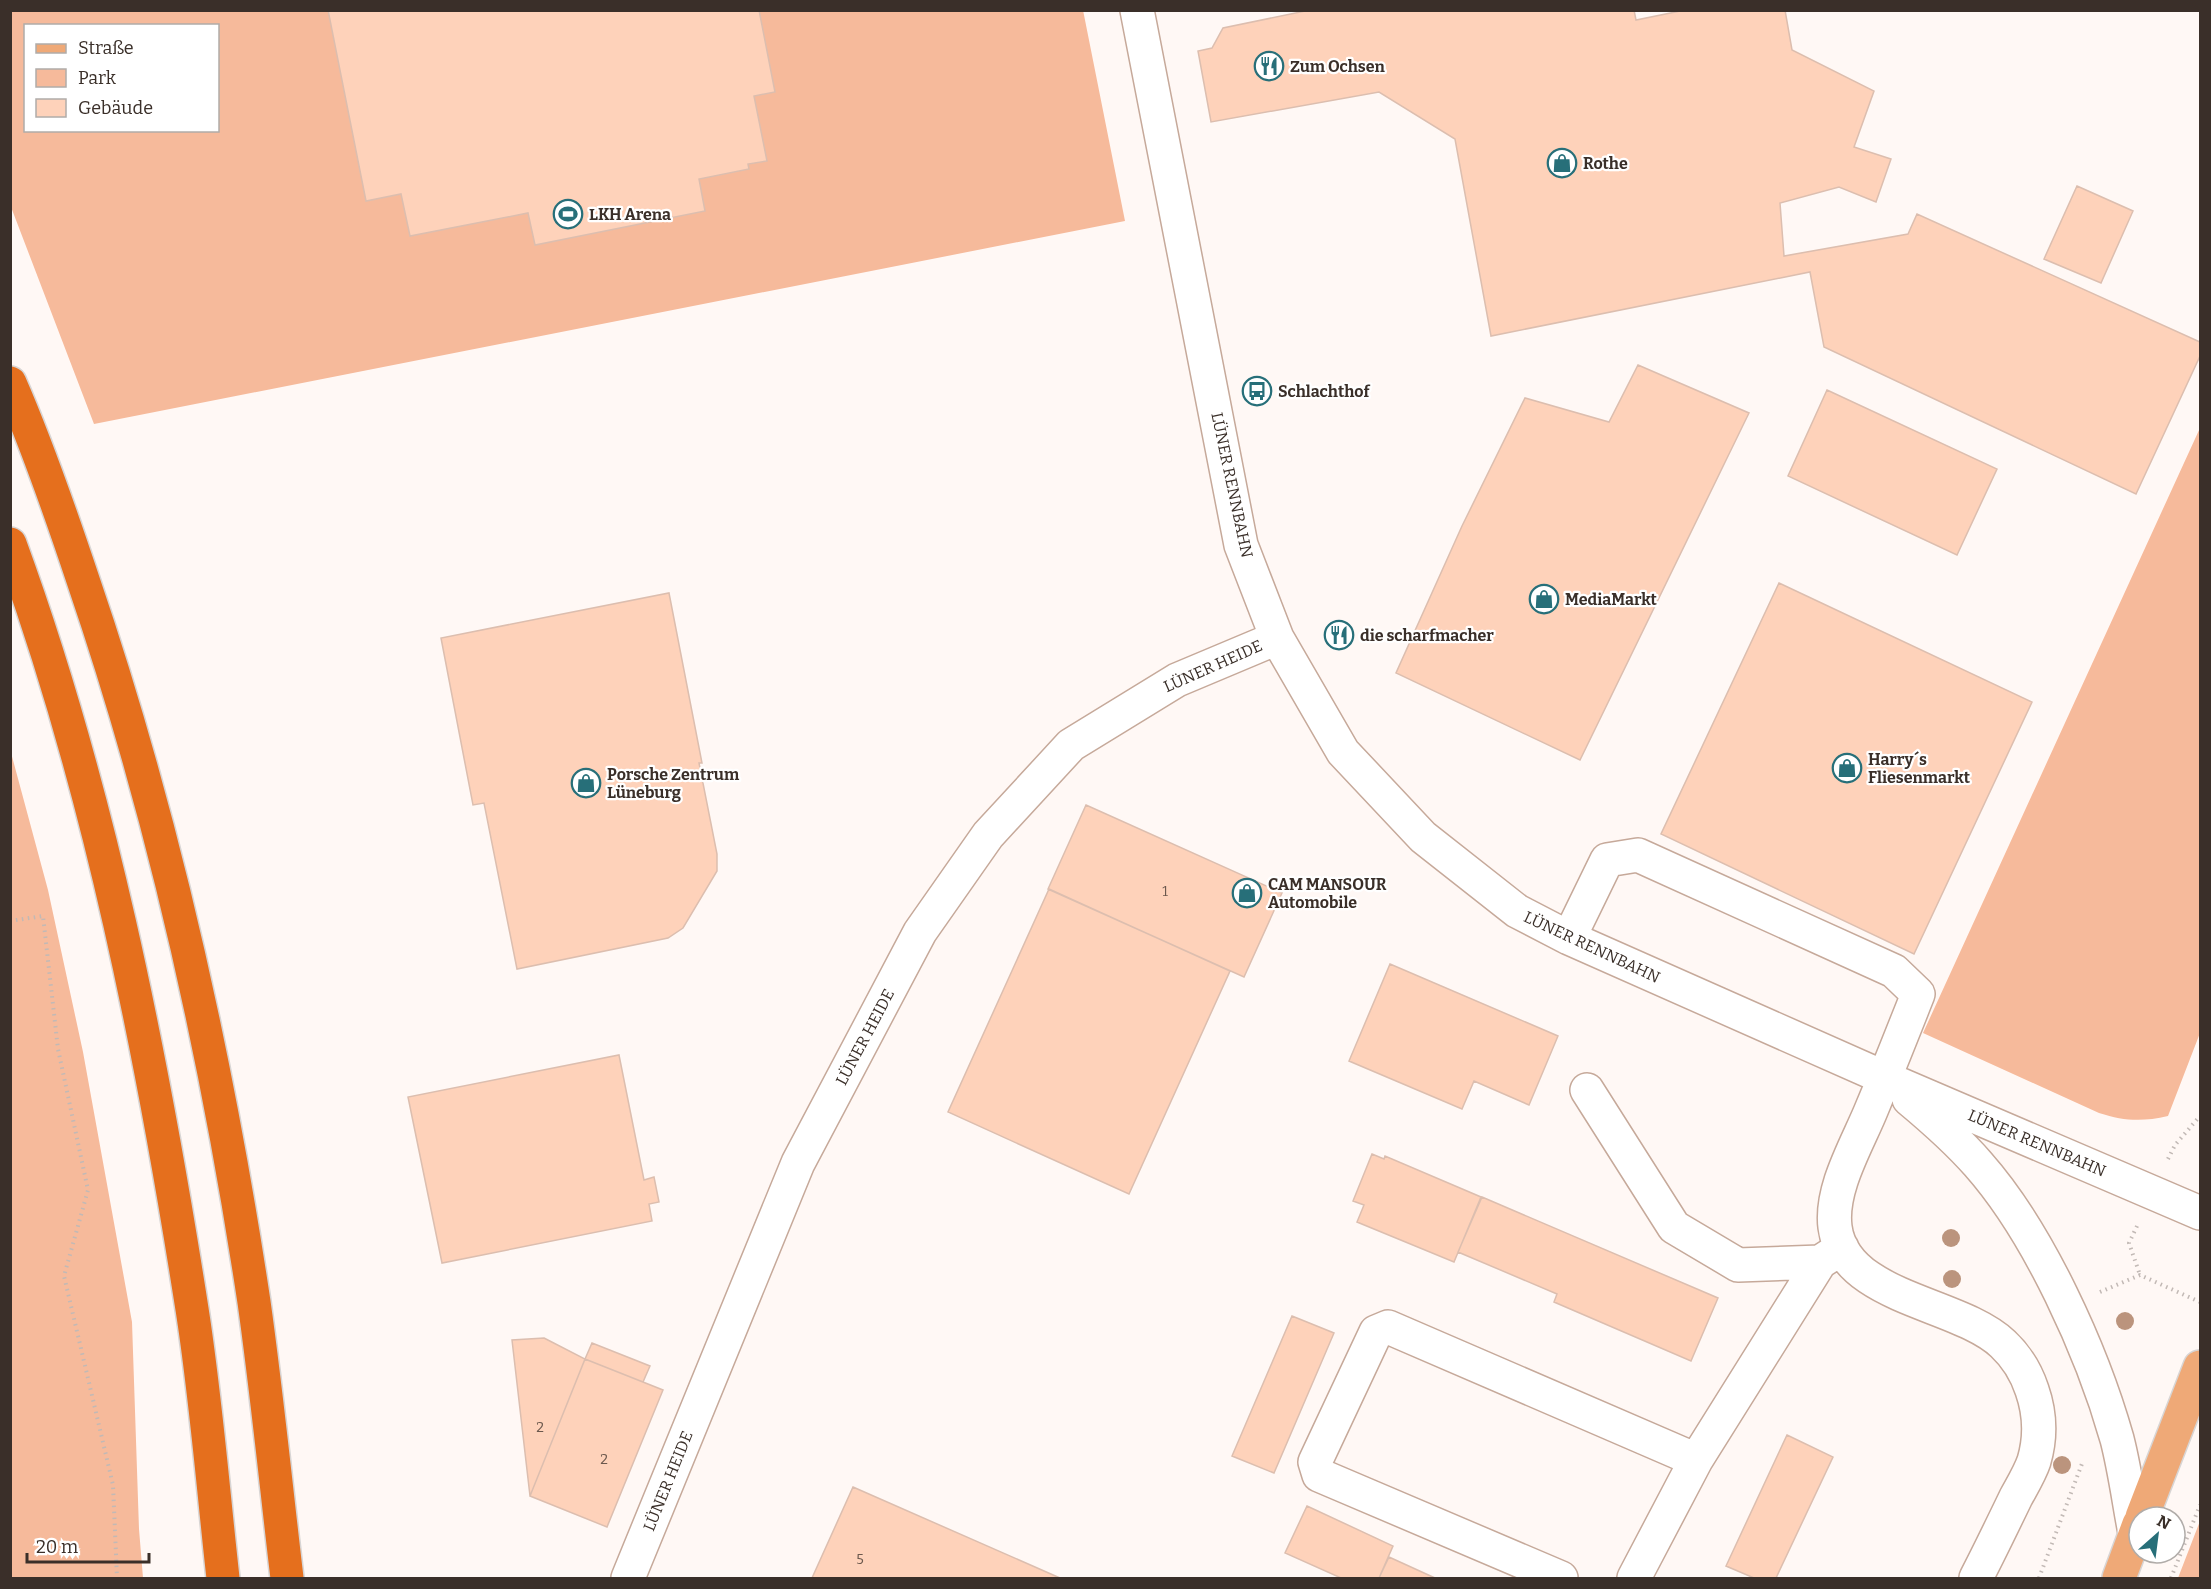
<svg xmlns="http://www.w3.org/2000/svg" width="2211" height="1589" viewBox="0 0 2211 1589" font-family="Bitter,serif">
  <rect width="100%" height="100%" fill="#fff8f5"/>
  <path fill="#f6ba9b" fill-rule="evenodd" d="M1083,10L1125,221L94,424L11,207V11ZM26,26H218V130H26Z
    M2200,428V1033L2168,1116C2142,1122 2124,1121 2099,1113L1923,1033Z
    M10,749L48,890L83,1052L132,1322L139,1529L143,1578H11Z
    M2200,1521V1578H2178Z"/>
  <path fill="#fed2ba" stroke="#dcbeaf" stroke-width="1.5" d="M328,10H759L775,92L754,96L767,161L748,164L749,169L699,179L705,211L535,245L528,213L410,236L401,194L366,201Z
    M1310,10H1634L1636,20L1685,10H1785L1792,50L1874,91L1854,147L1891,159L1876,202L1839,187L1780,203L1784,256L1908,234L1917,214L2200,342V356L2136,494L1824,347L1810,272L1491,336L1455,139L1379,92L1211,122L1198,51L1212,48L1223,28Z
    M2077,186L2133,211L2101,283L2044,259Z
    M1638,365L1749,413L1580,760L1396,673L1462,526L1525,398L1609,422Z
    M1827,390L1997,469L1957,555L1788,476Z
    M1779,583L2032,702L1914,954L1661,834Z
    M669,593L702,763H699L717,854V871L683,928L668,938L517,969L484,803L473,805L441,638Z
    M1086,805L1282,893L1244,977L1048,889Z
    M1049,889L1230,971L1129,1194L948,1112Z
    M1390,964L1558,1036L1529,1105L1474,1081L1462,1109L1349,1061Z
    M619,1055L644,1180L654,1177L659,1202L649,1204L652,1221L442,1263L408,1097Z
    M1372,1154L1384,1159L1385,1156L1481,1197L1454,1262L1357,1222L1364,1205L1353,1201Z
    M1482,1197L1718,1298L1691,1361L1554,1302L1557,1294L1458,1252Z
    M1292,1316L1334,1333L1274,1473L1232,1456Z
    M544,1338L585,1359L530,1496L512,1340Z
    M592,1343L650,1366L643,1382L585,1359Z
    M585,1359L663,1390L607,1527L530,1496Z
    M1787,1435L1833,1457L1776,1578H1754L1726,1566Z
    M853,1487L1060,1578H812Z
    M1307,1506L1393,1546L1379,1578H1341L1285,1553Z
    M1389,1557L1435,1578H1379Z"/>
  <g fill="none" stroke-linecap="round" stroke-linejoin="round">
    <g stroke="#c6a99a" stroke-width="36">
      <path id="minor" d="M1137,10L1241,545L1277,638L1343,752L1423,837L1517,911L1569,938L1885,1078L2200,1213
        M1569,938L1607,860L1638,855L1894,971L1918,994C1903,1032 1888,1070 1872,1108C1858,1143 1830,1188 1835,1227C1844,1299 1959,1302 2003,1344C2017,1357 2026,1372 2032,1390C2040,1413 2041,1437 2034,1461C2030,1473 2022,1486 2016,1497C2003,1524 1990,1551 1976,1578
        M1587,1090L1674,1227L1738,1265L1820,1262
        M1909,1099C1933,1119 1957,1140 1978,1164C2039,1233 2092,1351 2117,1439C2125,1470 2129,1502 2135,1533
        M628,1578L798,1163L920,932L988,835L1071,745L1177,680L1277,638
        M1561,1578L1319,1475L1315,1462L1376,1332L1388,1327L1696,1460
        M1634,1578L1696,1460L1820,1262L1842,1248"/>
    </g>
    <g stroke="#d8d5d4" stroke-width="36">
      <path id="major" d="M2142,1517L2200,1367
        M2119,1578L2139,1524"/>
    </g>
    <g stroke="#d8d5d4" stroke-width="36">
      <path id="highway" d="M10,383C38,447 61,514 83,580C163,814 217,1057 254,1302C267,1394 276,1486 287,1578
        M10,544C99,787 152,1054 192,1309C206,1398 213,1489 223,1578"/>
    </g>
    <path stroke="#c2b9b5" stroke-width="4" stroke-dasharray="1.5 4.5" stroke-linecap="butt" d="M10,921L43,916L58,1049L88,1190L64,1276L113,1485L117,1578
      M2168,1159L2175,1145L2200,1116
      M2137,1226L2129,1243L2140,1275
      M2100,1292L2140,1275L2200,1302
      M2039,1578L2083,1461
      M2171,1578L2200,1505"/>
    <use href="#minor" stroke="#fff" stroke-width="33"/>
    <use href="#major" stroke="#efa977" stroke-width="33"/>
    <use href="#highway" stroke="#e56f1d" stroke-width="33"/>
  </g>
  <g fill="#bb947d">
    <circle cx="1951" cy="1238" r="9"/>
    <circle cx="1952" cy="1279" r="9"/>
    <circle cx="2125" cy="1321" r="9"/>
    <circle cx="2062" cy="1465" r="9"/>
  </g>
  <defs>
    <g id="restaurant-ring" transform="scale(1.5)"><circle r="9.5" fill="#fff" stroke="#276f79" stroke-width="1.5"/><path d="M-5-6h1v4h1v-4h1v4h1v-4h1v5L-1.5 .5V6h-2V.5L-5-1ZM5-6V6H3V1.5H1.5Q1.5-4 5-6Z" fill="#276f79"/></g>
    <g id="shop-ring" transform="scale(1.5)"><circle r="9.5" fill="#fff" stroke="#276f79" stroke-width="1.5"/><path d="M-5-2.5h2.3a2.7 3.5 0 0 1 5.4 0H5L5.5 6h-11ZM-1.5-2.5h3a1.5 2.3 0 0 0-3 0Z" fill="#276f79"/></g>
    <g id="stadium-ring" transform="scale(1.5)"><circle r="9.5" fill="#fff" stroke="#276f79" stroke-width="1.5"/><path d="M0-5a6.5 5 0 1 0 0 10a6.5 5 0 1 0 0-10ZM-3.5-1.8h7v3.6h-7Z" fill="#276f79"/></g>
    <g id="bus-ring" transform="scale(1.5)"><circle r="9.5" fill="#fff" stroke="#276f79" stroke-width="1.5"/><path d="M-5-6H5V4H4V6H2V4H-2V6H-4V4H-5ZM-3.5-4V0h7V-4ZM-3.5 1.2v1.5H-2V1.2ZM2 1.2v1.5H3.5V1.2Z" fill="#276f79"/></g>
  </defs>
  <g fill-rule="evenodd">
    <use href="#restaurant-ring" x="1269" y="66"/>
    <use href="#shop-ring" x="1562" y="163"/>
    <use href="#stadium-ring" x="568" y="214"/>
    <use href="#bus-ring" x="1257" y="391"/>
    <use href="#shop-ring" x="1544" y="599"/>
    <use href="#restaurant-ring" x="1339" y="635"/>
    <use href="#shop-ring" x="1847" y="768"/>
    <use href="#shop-ring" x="586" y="783"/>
    <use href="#shop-ring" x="1247" y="893"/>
  </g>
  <g text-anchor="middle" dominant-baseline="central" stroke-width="4.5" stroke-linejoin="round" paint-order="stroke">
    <g font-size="14" fill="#6b584d">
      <text x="1165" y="891">1</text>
      <text x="540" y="1427">2</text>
      <text x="604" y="1459">2</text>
      <text x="860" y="1559">5</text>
    </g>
    <g font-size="16" font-weight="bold" fill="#3a2f29" stroke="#fff" text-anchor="start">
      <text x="1290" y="66">Zum Ochsen</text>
      <text x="1583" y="163">Rothe</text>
      <text x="589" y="214">LKH Arena</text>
      <text x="1278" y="391">Schlachthof</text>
      <text x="1565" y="599">MediaMarkt</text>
      <text x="1360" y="635">die scharfmacher</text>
      <text x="1868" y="759">Harry´s<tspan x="1868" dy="18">Fliesenmarkt</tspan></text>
      <text x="607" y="774">Porsche Zentrum<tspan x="607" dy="18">Lüneburg</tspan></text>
      <text x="1268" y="884">CAM MANSOUR<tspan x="1268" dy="18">Automobile</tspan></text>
    </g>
    <g font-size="16" fill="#3a2f29" stroke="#fff">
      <text transform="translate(1232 485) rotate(78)">LÜNER RENNBAHN</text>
      <text transform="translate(1213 666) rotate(-24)">LÜNER HEIDE</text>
      <text transform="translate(1592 947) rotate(25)">LÜNER RENNBAHN</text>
      <text transform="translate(865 1037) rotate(-62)">LÜNER HEIDE</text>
      <text transform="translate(2037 1143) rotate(23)">LÜNER RENNBAHN</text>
      <text transform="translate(668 1481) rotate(-68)">LÜNER HEIDE</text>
    </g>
  </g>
  <rect width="2211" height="1589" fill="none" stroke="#3a2f29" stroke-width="24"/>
  <rect x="24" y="24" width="195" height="108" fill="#ffffff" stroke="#b0aca9" stroke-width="1.5"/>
  <rect x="36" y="44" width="30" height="9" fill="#efa977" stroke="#b0aca9" stroke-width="1.5"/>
  <text x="78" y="54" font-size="18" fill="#3a2f29">Straße</text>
  <rect x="36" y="69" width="30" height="18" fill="#f6ba9b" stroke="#b0aca9" stroke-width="1.5"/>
  <text x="78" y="84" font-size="18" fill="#3a2f29">Park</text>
  <rect x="36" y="99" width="30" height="18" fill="#fed2ba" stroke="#b0aca9" stroke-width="1.5"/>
  <text x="78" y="114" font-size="18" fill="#3a2f29">Gebäude</text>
  <g transform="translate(2157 1535) rotate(28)"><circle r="28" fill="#ffffff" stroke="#b0aca9" stroke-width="1.5"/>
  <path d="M0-4.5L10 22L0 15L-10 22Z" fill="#276f79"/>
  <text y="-9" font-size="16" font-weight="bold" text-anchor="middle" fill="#3a2f29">N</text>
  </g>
  <path d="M27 1553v9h122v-9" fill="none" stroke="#3a2f29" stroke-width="3"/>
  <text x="36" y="1553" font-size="18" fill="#3a2f29" stroke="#ffffff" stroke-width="4.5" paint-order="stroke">20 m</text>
</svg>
